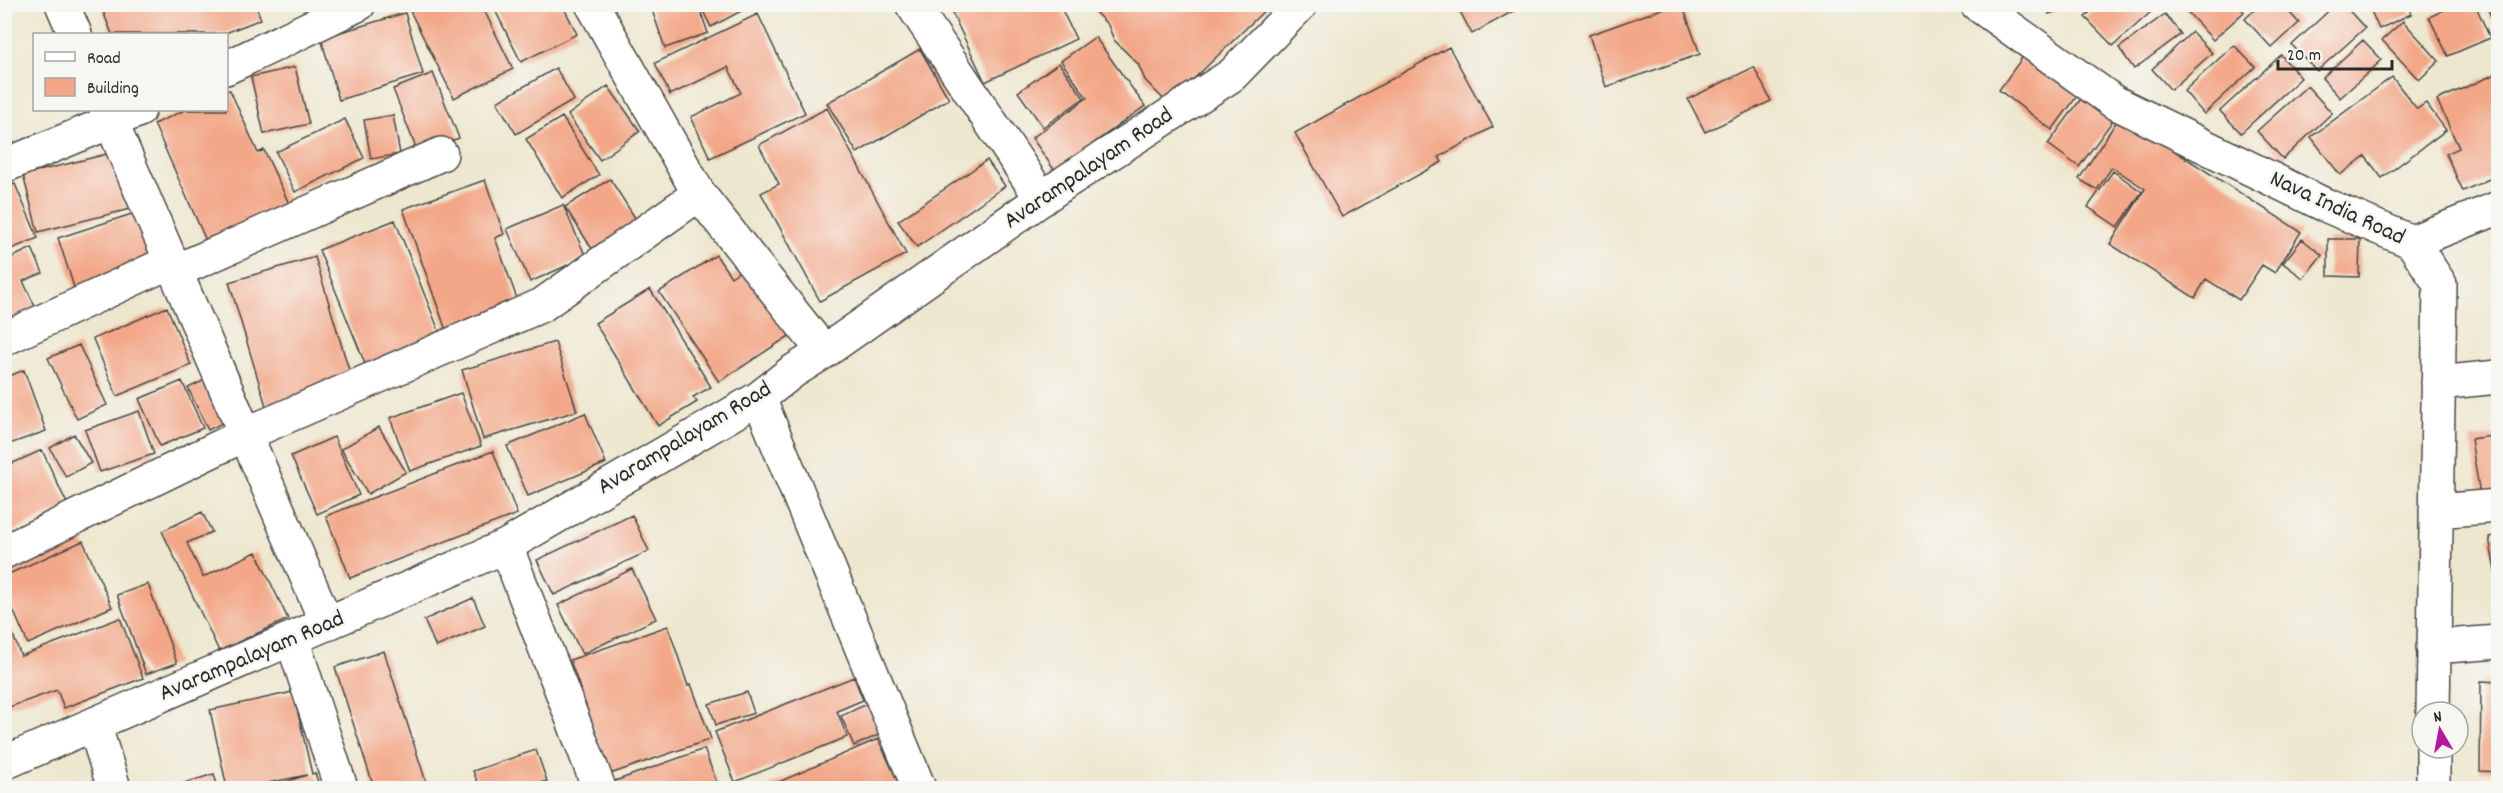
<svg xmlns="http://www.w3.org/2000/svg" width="2503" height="793" viewBox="0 0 2503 793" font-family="Dekko,sans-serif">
  <rect width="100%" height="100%" fill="#f6f6f2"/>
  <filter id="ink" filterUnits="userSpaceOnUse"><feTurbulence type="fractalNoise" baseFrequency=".0167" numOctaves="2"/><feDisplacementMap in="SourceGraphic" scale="12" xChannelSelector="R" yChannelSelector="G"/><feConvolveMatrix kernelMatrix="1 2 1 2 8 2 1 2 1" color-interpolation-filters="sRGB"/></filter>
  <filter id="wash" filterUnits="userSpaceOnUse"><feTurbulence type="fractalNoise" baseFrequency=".008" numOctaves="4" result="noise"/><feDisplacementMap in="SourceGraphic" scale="24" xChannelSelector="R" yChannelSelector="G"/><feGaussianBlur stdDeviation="1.35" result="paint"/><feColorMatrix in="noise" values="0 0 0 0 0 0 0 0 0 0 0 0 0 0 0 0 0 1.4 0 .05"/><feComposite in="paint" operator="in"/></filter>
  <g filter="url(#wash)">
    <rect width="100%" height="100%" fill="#eee7cf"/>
    <g id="blocks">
      <path fill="#f3a788" d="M100,4H255L261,19L223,34H112Z
        M413,4H481L513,69L454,98L408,7Z
        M492,4H562L577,34L521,62Z
        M650,4H698L708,33L665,48Z
        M948,4H1059L1076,39L985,82Z
        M1087,4H1271L1168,104L1145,80L1138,64L1114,40L1108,25Z
        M1456,4H1526L1472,34Z
        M1676,4H1682L1700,54L1606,87L1589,35Z
        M2046,4H2074V5L2049,14Z
        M2098,4H2147L2153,10L2113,46L2085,17Z
        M2185,4H2237L2244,12L2213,40L2182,6Z
        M2260,4H2282L2299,23L2272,48L2245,19Z
        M2336,4H2343L2365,28L2317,71L2292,45Z
        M2368,4H2407L2411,14L2379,29Z
        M2457,4H2475L2490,38L2448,56L2429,17Z
        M2486,4H2498V35Z
        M700,5H742L745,9L711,27Z
        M405,13L423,74L339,100L321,38Z
        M758,14L805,113L710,158L691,117L741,93L728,67L670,95L655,63Z
        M2165,14L2181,34L2134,69L2119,48Z
        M2403,21L2439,61L2419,80L2382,40Z
        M2192,32L2212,53L2171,90L2152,69Z
        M1095,37L1145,106L1055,171L1032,138L1087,98L1061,61Z
        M2363,40L2382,60L2340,98L2322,78Z
        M2234,45L2255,67L2204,114L2184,91Z
        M1449,47L1493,127L1439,157L1442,162L1342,217L1295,133Z
        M920,49L949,99L857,153L827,103Z
        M2024,55L2078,95L2052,130L1999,90Z
        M2281,55L2301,78L2241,133L2220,111Z
        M1059,63L1084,98L1043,127L1018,92Z
        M295,67L309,124L264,134L251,77Z
        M1754,67L1771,101L1705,132L1688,99Z
        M556,68L574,100L516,134L497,102Z
        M433,73L459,138L418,153L393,89Z
        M2498,73V175L2463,191L2446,154L2459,148L2437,100Z
        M2392,77L2417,109L2426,103L2446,130L2382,178L2365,156L2340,175L2311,137Z
        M608,86L640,131L600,160L568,115Z
        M2307,86L2332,113L2283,159L2257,131Z
        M230,90L258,153L264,150L291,208L208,245L154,124L185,110H226V91Z
        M2083,96L2114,119L2079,167L2048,144Z
        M827,108L906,254L820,301L761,193L779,184L759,145Z
        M393,115L400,154L371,159L364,120Z
        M2120,116L2301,232L2275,273L2262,265L2239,300L2206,279L2195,298L2110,244L2145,189L2112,167L2097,190L2079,179Z
        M562,117L599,175L562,198L526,139Z
        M345,119L364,158L295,192L276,152Z
        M115,152L130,209L38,232L23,175Z
        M987,160L1005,186L917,247L898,221Z
        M2113,171L2142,192L2118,227L2088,207Z
        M610,179L641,227L596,255L565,207Z
        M485,180L504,234L495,238L520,307L447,333L403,209Z
        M15,184L38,238L4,252V188Z
        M563,205L586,257L530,282L507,229Z
        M144,210L162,266L76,293L58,238Z
        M395,220L441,336L366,366L319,250Z
        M2302,239L2322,255L2303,278L2283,263Z
        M2328,239H2360L2359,277L2328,276Z
        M32,248L43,273L23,281L40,317L4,332V261Z
        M716,255L731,277L747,266L792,334L719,382L659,292Z
        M315,257L352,380L266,406L229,282Z
        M650,289L711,387L693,397L697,402L658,426L595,323Z
        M167,307L191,365L117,396L93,339Z
        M555,342L577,411L483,439L462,370Z
        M79,345L107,405L77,419L48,358Z
        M24,370L46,431L4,446V378Z
        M211,377L231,419L208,430L188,388Z
        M182,381L203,428L160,446L139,399Z
        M461,393L481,446L410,471L390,418Z
        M139,411L154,454L100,472L85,430Z
        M585,413L606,463L528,496L507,446Z
        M379,427L406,472L368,494L341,449Z
        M74,434L91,463L66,477L50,448Z
        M2498,435V493L2480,495L2471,439Z
        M334,437L359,495L317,514L291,456Z
        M42,450L68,506L4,535V467Z
        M493,451L517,514L350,578L326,516Z
        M202,512L212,532L187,543L203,577L256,552L288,619L219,651L162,531Z
        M632,515L649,551L554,595L537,560Z
        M2498,535V583H2497L2489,537Z
        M83,541L112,607L28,644L4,589V576Z
        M632,569L656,619L582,654L558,605Z
        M148,584L177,663L146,674L117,595Z
        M473,598L485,626L436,647L424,620Z
        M5,614L21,656L120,618L143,678L64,708L57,690L4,709Z
        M668,626L688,686L691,684L711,739L610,774L570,660Z
        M384,651L428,788H374L335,667Z
        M854,677L863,700L837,711L847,737L735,782L715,732Z
        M2481,681L2498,682V772L2480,771Z
        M293,692L312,774L315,773L320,788H267L307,775L243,788H227L210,710Z
        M747,692L754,713L716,725L709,704Z
        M871,702L885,732L854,746L841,716Z
        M878,739L901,788H765Z
        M704,749L719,788H618L615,781Z
        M536,750L547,781L523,788H480L473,771Z
        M214,774L218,788H168Z"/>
    </g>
  </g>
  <g filter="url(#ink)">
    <use href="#blocks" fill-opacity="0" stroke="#484744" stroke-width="1.5"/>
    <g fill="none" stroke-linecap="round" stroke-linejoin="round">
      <g stroke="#484744" stroke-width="36">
        <path id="minor" d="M62,4L75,34
          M592,4L699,194L824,352
          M912,4L1042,199
          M1977,4L2114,102L2325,205L2412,242L2440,284L2433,712
          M226,68L359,4
          M106,110L327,624
          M4,166L139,110
          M2412,242L2498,208
          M176,271L441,154
          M4,339L172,261
          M2438,383L2498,377
          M759,398L919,788
          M2436,511L2498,506
          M506,546L599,788
          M4,552L246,434L542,305L699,194
          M292,639L341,788
          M2433,647L2498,642
          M94,724L114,788
          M2433,748V788
          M4,763L506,546L759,398L792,372L824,352L1067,181L1232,75L1301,4"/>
      </g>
      <use href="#minor" stroke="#fff" stroke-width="33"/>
    </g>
  </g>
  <g text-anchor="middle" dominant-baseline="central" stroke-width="5" stroke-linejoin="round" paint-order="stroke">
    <g font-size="24" fill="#2b2b2b" stroke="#f6f6f2">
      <text transform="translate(1089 169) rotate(-34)">Avarampalayam Road</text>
      <text transform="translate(2337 209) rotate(25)">Nava India Road</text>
      <text transform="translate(685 439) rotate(-31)">Avarampalayam Road</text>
      <text transform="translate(252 657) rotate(-23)">Avarampalayam Road</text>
    </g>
  </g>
  <rect width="2503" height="793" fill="none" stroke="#f6f6f2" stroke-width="24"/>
  <rect x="33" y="33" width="195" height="78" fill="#f6f6f2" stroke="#a5a5a2" stroke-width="1.5"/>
  <rect x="45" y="52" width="30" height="9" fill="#ffffff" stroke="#a5a5a2" stroke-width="1.5"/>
  <text x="87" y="63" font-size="18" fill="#2b2b2b">Road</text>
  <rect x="45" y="78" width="30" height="18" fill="#f3a788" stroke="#a5a5a2" stroke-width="1.5"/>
  <text x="87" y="93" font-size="18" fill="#2b2b2b">Building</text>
  <g transform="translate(2440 730) rotate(350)"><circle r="28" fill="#f6f6f2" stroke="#a5a5a2" stroke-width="1.5"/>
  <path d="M0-4.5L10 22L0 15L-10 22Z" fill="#b5179e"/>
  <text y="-9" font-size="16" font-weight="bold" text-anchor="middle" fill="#2b2b2b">N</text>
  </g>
  <path d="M2278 60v9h114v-9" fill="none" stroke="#2b2b2b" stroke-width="3"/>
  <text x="2287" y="60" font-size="18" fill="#2b2b2b" stroke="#f6f6f2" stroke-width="4.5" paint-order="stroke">20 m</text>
</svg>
